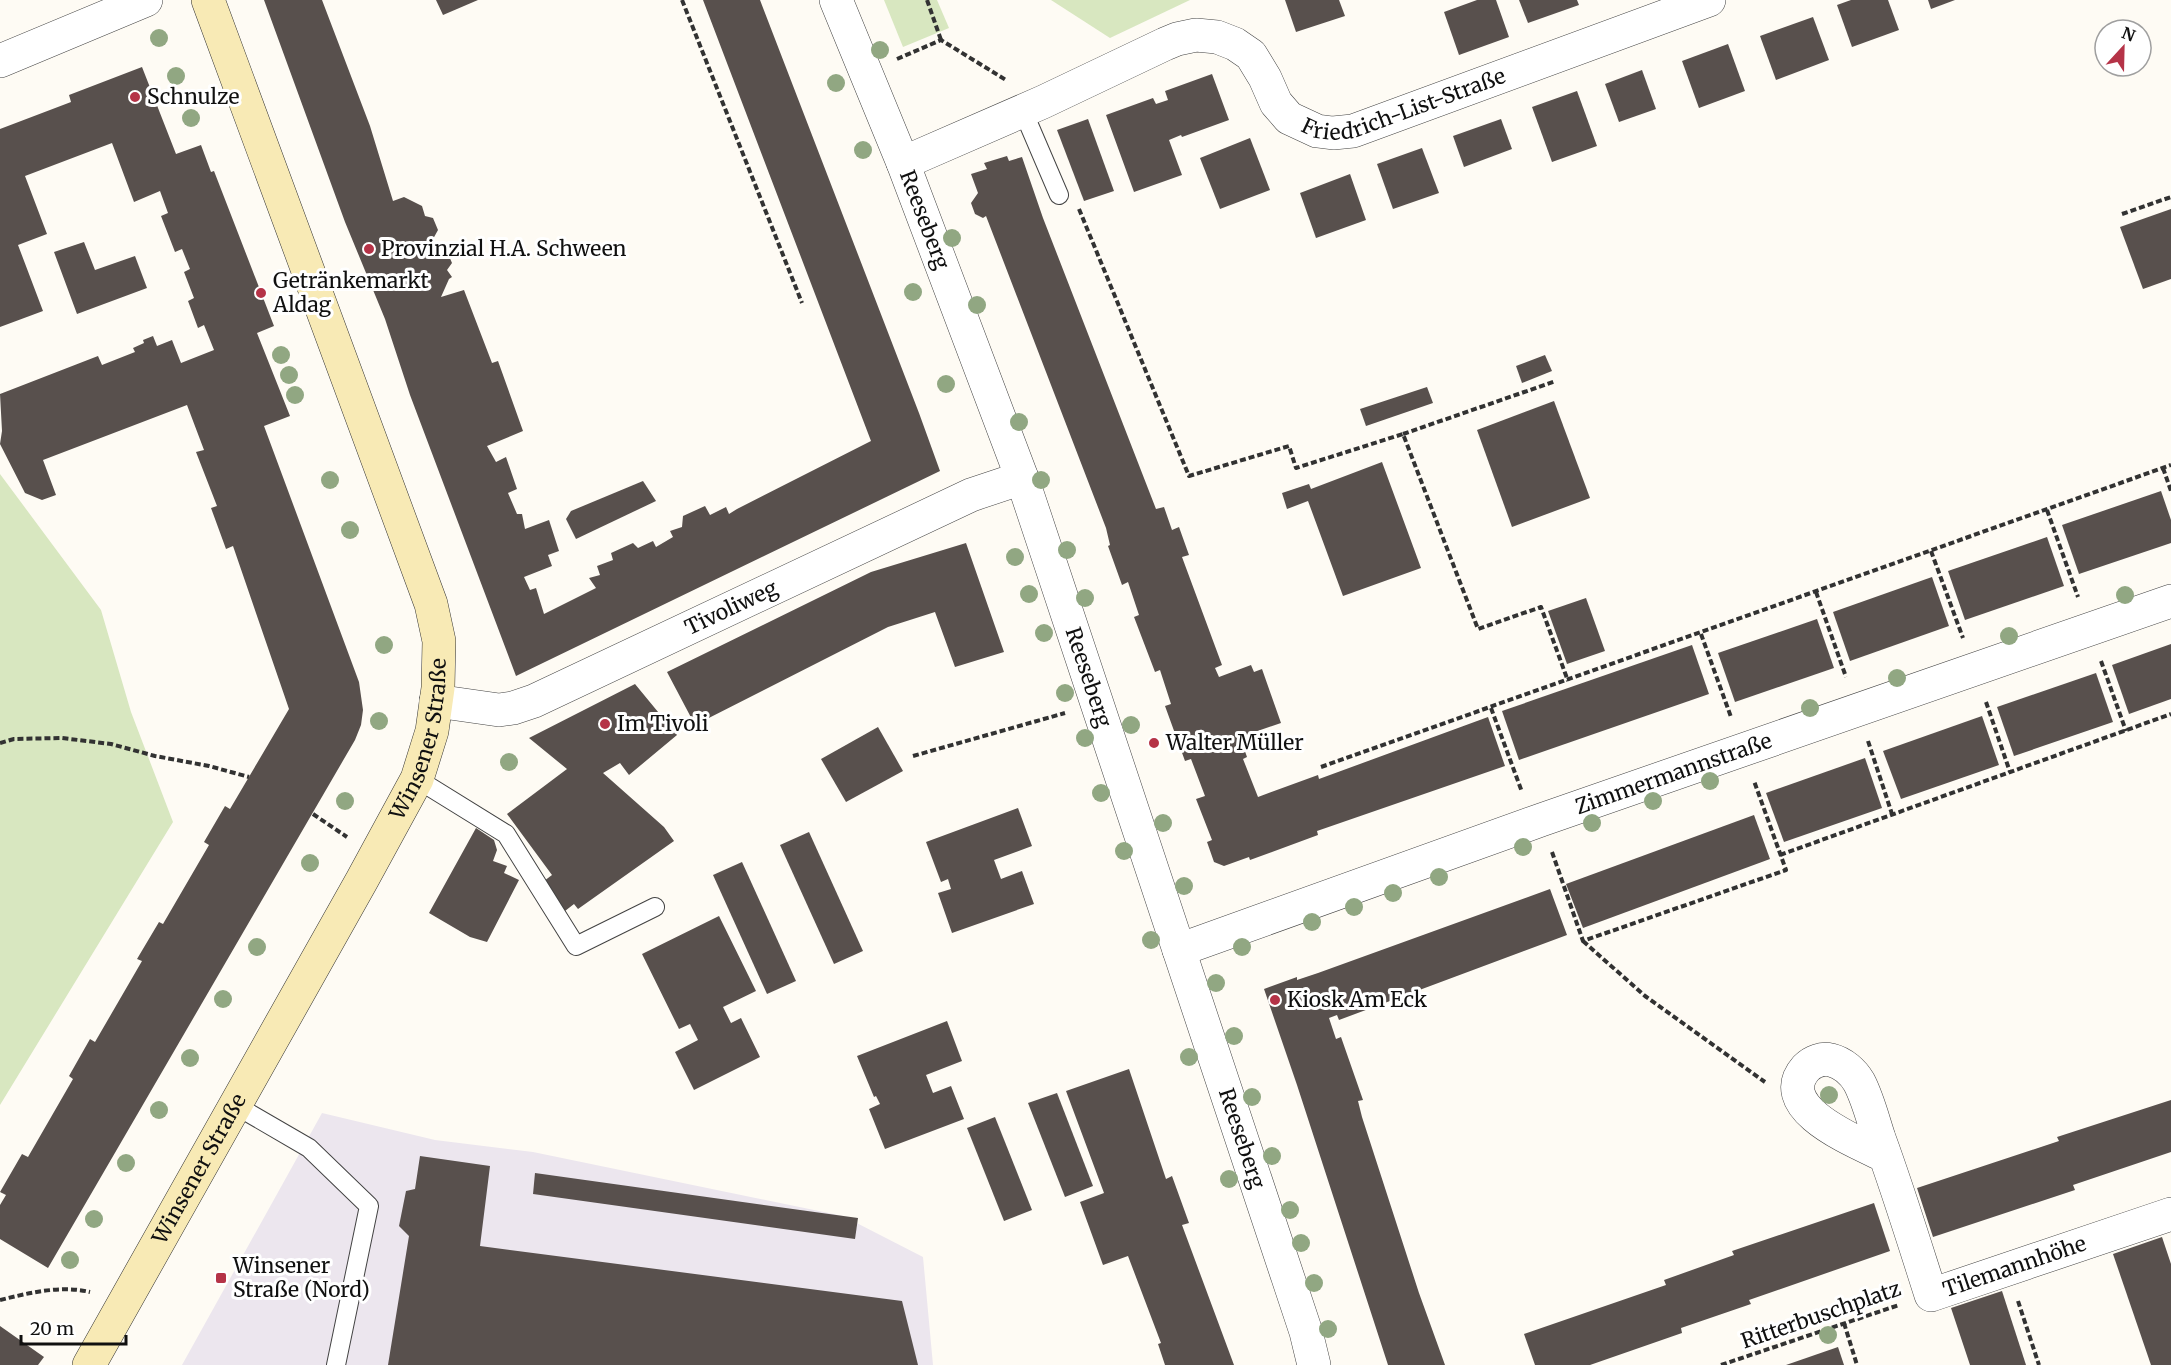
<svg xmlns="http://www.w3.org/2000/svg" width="2171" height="1365" font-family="Merriweather,serif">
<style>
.industrial{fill:#ece6ee}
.green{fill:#d8e7c0}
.building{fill:#58504d}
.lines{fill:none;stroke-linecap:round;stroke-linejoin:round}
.service-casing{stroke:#434343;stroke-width:20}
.minor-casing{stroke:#434343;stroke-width:34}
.secondary-casing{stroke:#323232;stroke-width:34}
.path{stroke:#323232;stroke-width:4;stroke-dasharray:6 3;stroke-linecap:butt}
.service{stroke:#fff;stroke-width:18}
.minor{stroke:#fff;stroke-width:33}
.secondary{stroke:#f8eab5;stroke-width:33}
.tree{fill:#91a782}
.poi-dot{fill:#b53347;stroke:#fff;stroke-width:2}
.labels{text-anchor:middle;stroke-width:6;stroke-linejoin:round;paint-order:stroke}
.street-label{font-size:21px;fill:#101010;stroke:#fff}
.poi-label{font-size:21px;fill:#101010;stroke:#fff;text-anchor:start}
</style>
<rect width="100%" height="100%" fill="#fefbf4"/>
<path class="industrial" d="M322,1113l113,27 98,12 310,64 80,41 10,108h-751z"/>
<g class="green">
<path d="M884,0h53l12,28 -46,19z"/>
<path d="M1051,0h139l-80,38z"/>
<path d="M0,474l101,136 30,102 42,110 -173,283z"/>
</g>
<g class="building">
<path d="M264,0h58l48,126 23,75 11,-4 18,9 3,10 8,2 5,12 -5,9 6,10h7l6,14 -5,7 5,7 -3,2 -8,18 23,-7 28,73 6,-2 25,70 -36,15 9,16 10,-5 11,32 -9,4 9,21h5l3,15 24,-9 10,31 -11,4 4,11 -28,11 6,13 6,-2 8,26 52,-26 -7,-10 11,-3 -3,-9 16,-6 -2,-7 22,-10 5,5 15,-7 3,6 17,-10 -3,-6 12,-4 1,-11 22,-10 5,9 16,-8 3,7 8,-5 134,-68 -168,-441h57l159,413 21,58 -424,205 -106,-281 -25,-76 -40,-97z"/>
<path d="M436,0h42l-35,15z"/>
<path d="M1285,0h54l6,16 -49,16z"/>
<path d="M1477,0h19l13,37 -50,18 -15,-43z"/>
<path d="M1519,0h58l2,5 -51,18z"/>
<path d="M1851,0h37l11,30 -47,17 -15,-42z"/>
<path d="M1928,0h27l-24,9z"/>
<path d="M1813,17l16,43 -53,20 -16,-44z"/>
<path d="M1728,44l17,47 -46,17 -17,-47z"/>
<path d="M142,67l34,87 25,-9 10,27 3,-1 60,155 -17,7 33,83 -26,10 95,256 4,28 -2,15 -6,15 -307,528 -48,-29v-34l6,-10 -6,-3 22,-38 6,3 45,-78 -4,-3 21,-37 5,3 47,-81 -5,-2 22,-37 4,2 46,-79 -5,-3 21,-36 5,3 59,-100 -56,-163 -7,3 -15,-41 6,-2 -21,-54 8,-2 -17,-45 -144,55 13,35 -14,5 -17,-7 -25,-49 2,-13 -2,-37 98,-38 4,9 33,-13 -2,-4 11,-5 -1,-3 10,-4 4,10 15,-6 9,23 33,-13 -10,-25 -6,3 -10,-27 6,-3 -10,-26 6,-3 -8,-20 -7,3 -14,-36 7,-3 -8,-22 -26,11 -22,-59 -87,33 22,58 -29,11 25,66 -43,16v-198l71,-27 -2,-7z"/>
<path d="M1642,70l14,39 -37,13 -14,-38z"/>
<path d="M1212,74l17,46 -47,17 -1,-2 -12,5 13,35 -48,17 -28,-77 47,-17 3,6 12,-4 -3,-9z"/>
<path d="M1577,91l20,55 -45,16 -20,-55z"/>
<path d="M1088,119l26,72 -30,10 -27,-71z"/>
<path d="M1501,119l11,30 -48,18 -11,-31z"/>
<path d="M1250,138l20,52 -50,19 -20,-51z"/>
<path d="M1422,148l17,45 -46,16 -16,-45z"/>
<path d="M1007,156l2,5 13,-4 21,61 113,291 8,-2 8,23 7,-3 10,28 -7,2 40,108 -7,3 4,9 32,-12 3,7 8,-3 19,54 -41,14 7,20 -4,2 15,38 60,-22 1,4 169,-62 17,49 -188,65 1,4 -68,25 -1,-3 -25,9 -10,-4 -7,-20 5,-2 -16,-41 9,-3 -14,-37 -6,2 -20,-55 6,-2 -11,-34 -5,2 -21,-55 5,-2 -11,-33 -6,3 -14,-39 2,-1 -4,-17 -120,-312 -3,2 -8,-4 -4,-11 7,-10 -7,-19 16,-5 -3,-6z"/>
<path d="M1350,174l16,46 -50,18 -16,-45z"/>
<path d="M2171,209v70l-28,10 -23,-62z"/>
<path d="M84,242l11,28 40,-14 12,32 -70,26 -23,-62z"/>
<path d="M1545,355l7,16 -30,12 -6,-17z"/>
<path d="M1427,387l6,16 -67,23 -6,-17z"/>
<path d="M1554,401l36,97 -78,29 -35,-97z"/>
<path d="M1382,462l39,106 -78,28 -35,-95 -21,8 -5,-16 27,-9 2,5z"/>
<path d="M643,481l13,20 -80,38 -10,-20 5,-8z"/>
<path d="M2161,491l10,29v23l-92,31 -17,-49z"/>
<path d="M2047,537l17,49 -99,34 -17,-49z"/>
<path d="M966,543l38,109 -49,15 -20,-55 -47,15 -193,98 -28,-53 204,-100z"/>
<path d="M1932,577l17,49 -99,35 -17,-49z"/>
<path d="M1586,598l19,53 -38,13 -19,-53z"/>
<path d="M1817,619l17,49 -99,34 -17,-49z"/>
<path d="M2171,644v55l-42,15 -17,-49z"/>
<path d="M1692,645l17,49 -190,66 -17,-49z"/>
<path d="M2096,673l17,49 -99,34 -17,-49z"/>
<path d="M635,684l42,51 -48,40 -9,-12 -17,10 61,54 10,14 -96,68 -4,-5 -9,7 -21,-30 8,-6 -45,-61 60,-45 -38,-31z"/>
<path d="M1982,716l17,49 -98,34 -18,-48z"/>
<path d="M878,727l25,44 -57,31 -25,-43z"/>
<path d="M1865,758l17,50 -98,34 -18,-49z"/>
<path d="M1018,808l14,38 -38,14 7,19 21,-8 12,33 -82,29 -14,-40 13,-4 -3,-10 -7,3 -15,-40z"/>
<path d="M1754,815l16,44 -187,69 -17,-44z"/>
<path d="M476,828l18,12 3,10 -4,11 14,5 -3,7 15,7 -32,62 -17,-5 -41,-24z"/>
<path d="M809,832l54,119 -29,13 -54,-119z"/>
<path d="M742,862l54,119 -29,13 -54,-119z"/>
<path d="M1550,889l17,46 -228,85 -2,-5 -8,3 7,21 5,-2 22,63 -5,1 4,16 57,176 26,72h-57l-91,-280 -33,-96 33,-12v3l21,-7z"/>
<path d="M719,916l37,75 -33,16 8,16 10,-5 19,39 -66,33 -19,-38 23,-12 -8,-16 -11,5 -37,-75z"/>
<path d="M947,1021l15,40 -36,14 7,18 18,-7 13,33 -79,30 -16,-40 11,-5 -4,-8 -2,1 -17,-41z"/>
<path d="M1129,1069l37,110 6,-3 17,47 -7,2 52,140h-69l-7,-21 3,-1 -33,-87 -25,9 -23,-63 24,-9 -38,-102z"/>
<path d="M1057,1093l36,93 -28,11 -37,-94z"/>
<path d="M2171,1100v52l-98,33 2,5 -142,47 -16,-49 142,-47 -2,-4z"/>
<path d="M995,1117l37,93 -28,11 -37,-93z"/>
<path d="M420,1156l70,10 -10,80 422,55 16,64h-530l21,-129 -10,-10 7,-35 9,-2z"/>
<path d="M535,1173l323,45 -3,21 -322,-45z"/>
<path d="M1874,1203l16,48 -141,49 2,4 -70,24 1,5 -92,32h-55l-11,-31 142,-49 -2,-5 70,-25 -2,-4z"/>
<path d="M2162,1237l9,27v101h-20l-38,-111z"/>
<path d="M2002,1291l24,74h-56l-19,-57z"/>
<path d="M0,1326l44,31 -6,8h-38z"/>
<path d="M1838,1347l6,18h-58z"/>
</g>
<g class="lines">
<g class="service-casing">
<g id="service">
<path d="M1023,111l36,84"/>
<path d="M417,779l89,55 70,112 79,-39"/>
<path d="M235,1105l74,43 60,58 -33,159"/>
</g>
</g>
<g class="minor-casing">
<g id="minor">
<path id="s1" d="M836,0l67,163 119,315 284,854 8,33"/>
<path d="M0,61l146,-61"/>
<path id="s2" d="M903,163l140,-61 122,-58 12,-5 19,-4 21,2 18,7 16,11 14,23 11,25 13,15 28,13 16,2 20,-2 356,-131"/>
<path id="s3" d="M436,701l63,9 14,-2 21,-7 437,-206 51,-17"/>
<path id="s4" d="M1179,950l362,-130 630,-219"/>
<path id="s5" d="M1885,1156c-25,-13 -115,-47 -79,-88 7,-7 16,-10 25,-8 12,3 22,12 28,22 9,17 14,38 20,56 19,52 35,104 52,157l240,-81"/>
</g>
</g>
<g class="secondary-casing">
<g id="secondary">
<path id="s6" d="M89,1365l273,-485 55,-101 15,-48 6,-43 1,-47 -8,-37 -223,-604"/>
</g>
</g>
<g class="path">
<path d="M682,0l120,303"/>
<path d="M927,0l14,40"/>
<path d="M897,59l44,-19 65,40"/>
<path d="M1079,209l110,267 100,-30 7,22 107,-34 75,195 63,-22 27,74"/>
<path d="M2122,214l49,-17"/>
<path d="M1403,434l153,-53"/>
<path d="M2163,468l8,23"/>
<path d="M2047,510l31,87"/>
<path d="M1931,551l32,87"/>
<path d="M1816,592l30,85"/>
<path d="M1701,634l30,83"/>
<path d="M2101,661l25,70"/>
<path d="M1986,702l24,70"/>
<path d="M1491,708l31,84"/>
<path d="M1868,741l24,73"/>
<path d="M0,743l14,-4 48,-1 49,6 44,12 54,10 40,11"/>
<path d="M913,756l152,-43"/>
<path d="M1321,767l850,-302"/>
<path d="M313,814l34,23"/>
<path d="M1552,852l31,89 203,-71 -32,-89"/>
<path d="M1780,855l391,-141"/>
<path d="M1583,941l62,55 120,86"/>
<path d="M0,1300c29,-7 60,-15 90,-8"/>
<path d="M2018,1301l21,64"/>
<path d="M1844,1323l13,42"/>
<path d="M1721,1365l178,-60"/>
</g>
<use href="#service" class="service"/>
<use href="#minor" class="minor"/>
<use href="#secondary" class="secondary"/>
</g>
<g class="tree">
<circle cx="159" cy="38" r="9"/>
<circle cx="880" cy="50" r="9"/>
<circle cx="176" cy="76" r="9"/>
<circle cx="836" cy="83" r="9"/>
<circle cx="191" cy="118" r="9"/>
<circle cx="863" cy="150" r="9"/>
<circle cx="952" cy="238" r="9"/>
<circle cx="913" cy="292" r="9"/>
<circle cx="977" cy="305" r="9"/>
<circle cx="281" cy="355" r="9"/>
<circle cx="289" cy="375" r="9"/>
<circle cx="946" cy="384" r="9"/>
<circle cx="295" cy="395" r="9"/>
<circle cx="1019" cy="422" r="9"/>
<circle cx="330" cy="480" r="9"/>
<circle cx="1041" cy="480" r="9"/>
<circle cx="350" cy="530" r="9"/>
<circle cx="1067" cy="550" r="9"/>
<circle cx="1015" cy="557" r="9"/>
<circle cx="1029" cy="594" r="9"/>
<circle cx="2125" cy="595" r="9"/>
<circle cx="1085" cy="598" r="9"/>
<circle cx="1044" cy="633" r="9"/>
<circle cx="2009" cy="636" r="9"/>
<circle cx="384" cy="645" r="9"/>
<circle cx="1897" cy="678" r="9"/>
<circle cx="1065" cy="693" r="9"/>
<circle cx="1810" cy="708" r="9"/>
<circle cx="379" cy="721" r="9"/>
<circle cx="1131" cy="725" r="9"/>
<circle cx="1085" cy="738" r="9"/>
<circle cx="509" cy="762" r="9"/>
<circle cx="1710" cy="781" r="9"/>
<circle cx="1101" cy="793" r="9"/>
<circle cx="345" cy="801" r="9"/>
<circle cx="1653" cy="801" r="9"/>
<circle cx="1163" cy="823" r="9"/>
<circle cx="1592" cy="823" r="9"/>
<circle cx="1523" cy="847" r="9"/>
<circle cx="1124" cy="851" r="9"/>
<circle cx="310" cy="863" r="9"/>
<circle cx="1439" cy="877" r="9"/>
<circle cx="1184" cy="886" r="9"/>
<circle cx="1393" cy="893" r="9"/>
<circle cx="1354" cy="907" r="9"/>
<circle cx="1312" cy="922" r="9"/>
<circle cx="1151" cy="940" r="9"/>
<circle cx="257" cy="947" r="9"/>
<circle cx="1242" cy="947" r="9"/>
<circle cx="1216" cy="983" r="9"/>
<circle cx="223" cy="999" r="9"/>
<circle cx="1234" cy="1036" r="9"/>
<circle cx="1189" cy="1057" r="9"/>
<circle cx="190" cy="1058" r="9"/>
<circle cx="1829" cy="1095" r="9"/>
<circle cx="1252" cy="1097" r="9"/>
<circle cx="159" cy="1110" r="9"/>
<circle cx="1272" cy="1156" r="9"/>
<circle cx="126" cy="1163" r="9"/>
<circle cx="1229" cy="1179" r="9"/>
<circle cx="1290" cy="1210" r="9"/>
<circle cx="94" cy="1219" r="9"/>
<circle cx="1301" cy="1243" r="9"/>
<circle cx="70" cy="1260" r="9"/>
<circle cx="1314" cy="1283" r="9"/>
<circle cx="1328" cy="1329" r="9"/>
<circle cx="1828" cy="1335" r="9"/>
</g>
<g class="poi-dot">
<circle cx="135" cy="97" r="6"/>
<circle cx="369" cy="249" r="6"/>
<circle cx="261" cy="293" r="6"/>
<circle cx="605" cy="724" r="6"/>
<circle cx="1154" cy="743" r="6"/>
<circle cx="1275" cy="1000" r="6"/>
<rect x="215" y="1272" width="12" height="12" rx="3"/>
</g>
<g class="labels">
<g class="street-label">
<text dy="7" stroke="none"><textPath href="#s2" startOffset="576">Friedrich-List-Straße</textPath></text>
<text dy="7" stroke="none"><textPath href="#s1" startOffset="237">Reeseberg</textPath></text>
<text dy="7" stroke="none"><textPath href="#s3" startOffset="318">Tivoliweg</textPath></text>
<text dy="7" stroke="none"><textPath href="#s1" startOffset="723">Reeseberg</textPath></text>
<text dy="7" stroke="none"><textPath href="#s6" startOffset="711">Winsener Straße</textPath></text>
<text dy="7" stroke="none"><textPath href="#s4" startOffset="525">Zimmermannstraße</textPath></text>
<text dy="7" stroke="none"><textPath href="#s1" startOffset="1209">Reeseberg</textPath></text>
<text dy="7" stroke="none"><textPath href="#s6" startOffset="225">Winsener Straße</textPath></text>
<text dy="7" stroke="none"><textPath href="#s5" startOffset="514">Tilemannhöhe</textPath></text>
<text transform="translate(1821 1315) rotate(-19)" y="7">Ritterbuschplatz</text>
</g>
<g class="poi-label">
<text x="147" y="104">Schnulze</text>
<text x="381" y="256">Provinzial H.A. Schween</text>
<text x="273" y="288">Getränkemarkt<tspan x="273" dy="24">Aldag</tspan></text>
<text x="617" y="731">Im Tivoli</text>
<text x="1166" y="750">Walter Müller</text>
<text x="1287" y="1007">Kiosk Am Eck</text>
<text x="233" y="1273">Winsener<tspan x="233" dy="24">Straße (Nord)</tspan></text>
</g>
</g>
<g transform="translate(2123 48) rotate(22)"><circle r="28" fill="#ffffff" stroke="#9f9f9f" stroke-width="1.5"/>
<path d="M0-4.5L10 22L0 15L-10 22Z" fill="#b53347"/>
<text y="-9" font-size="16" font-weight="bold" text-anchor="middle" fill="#101010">N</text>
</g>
<path d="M21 1335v9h105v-9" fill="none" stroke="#101010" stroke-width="3"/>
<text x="30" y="1335" font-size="18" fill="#101010" stroke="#ffffff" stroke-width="4.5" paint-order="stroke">20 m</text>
</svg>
